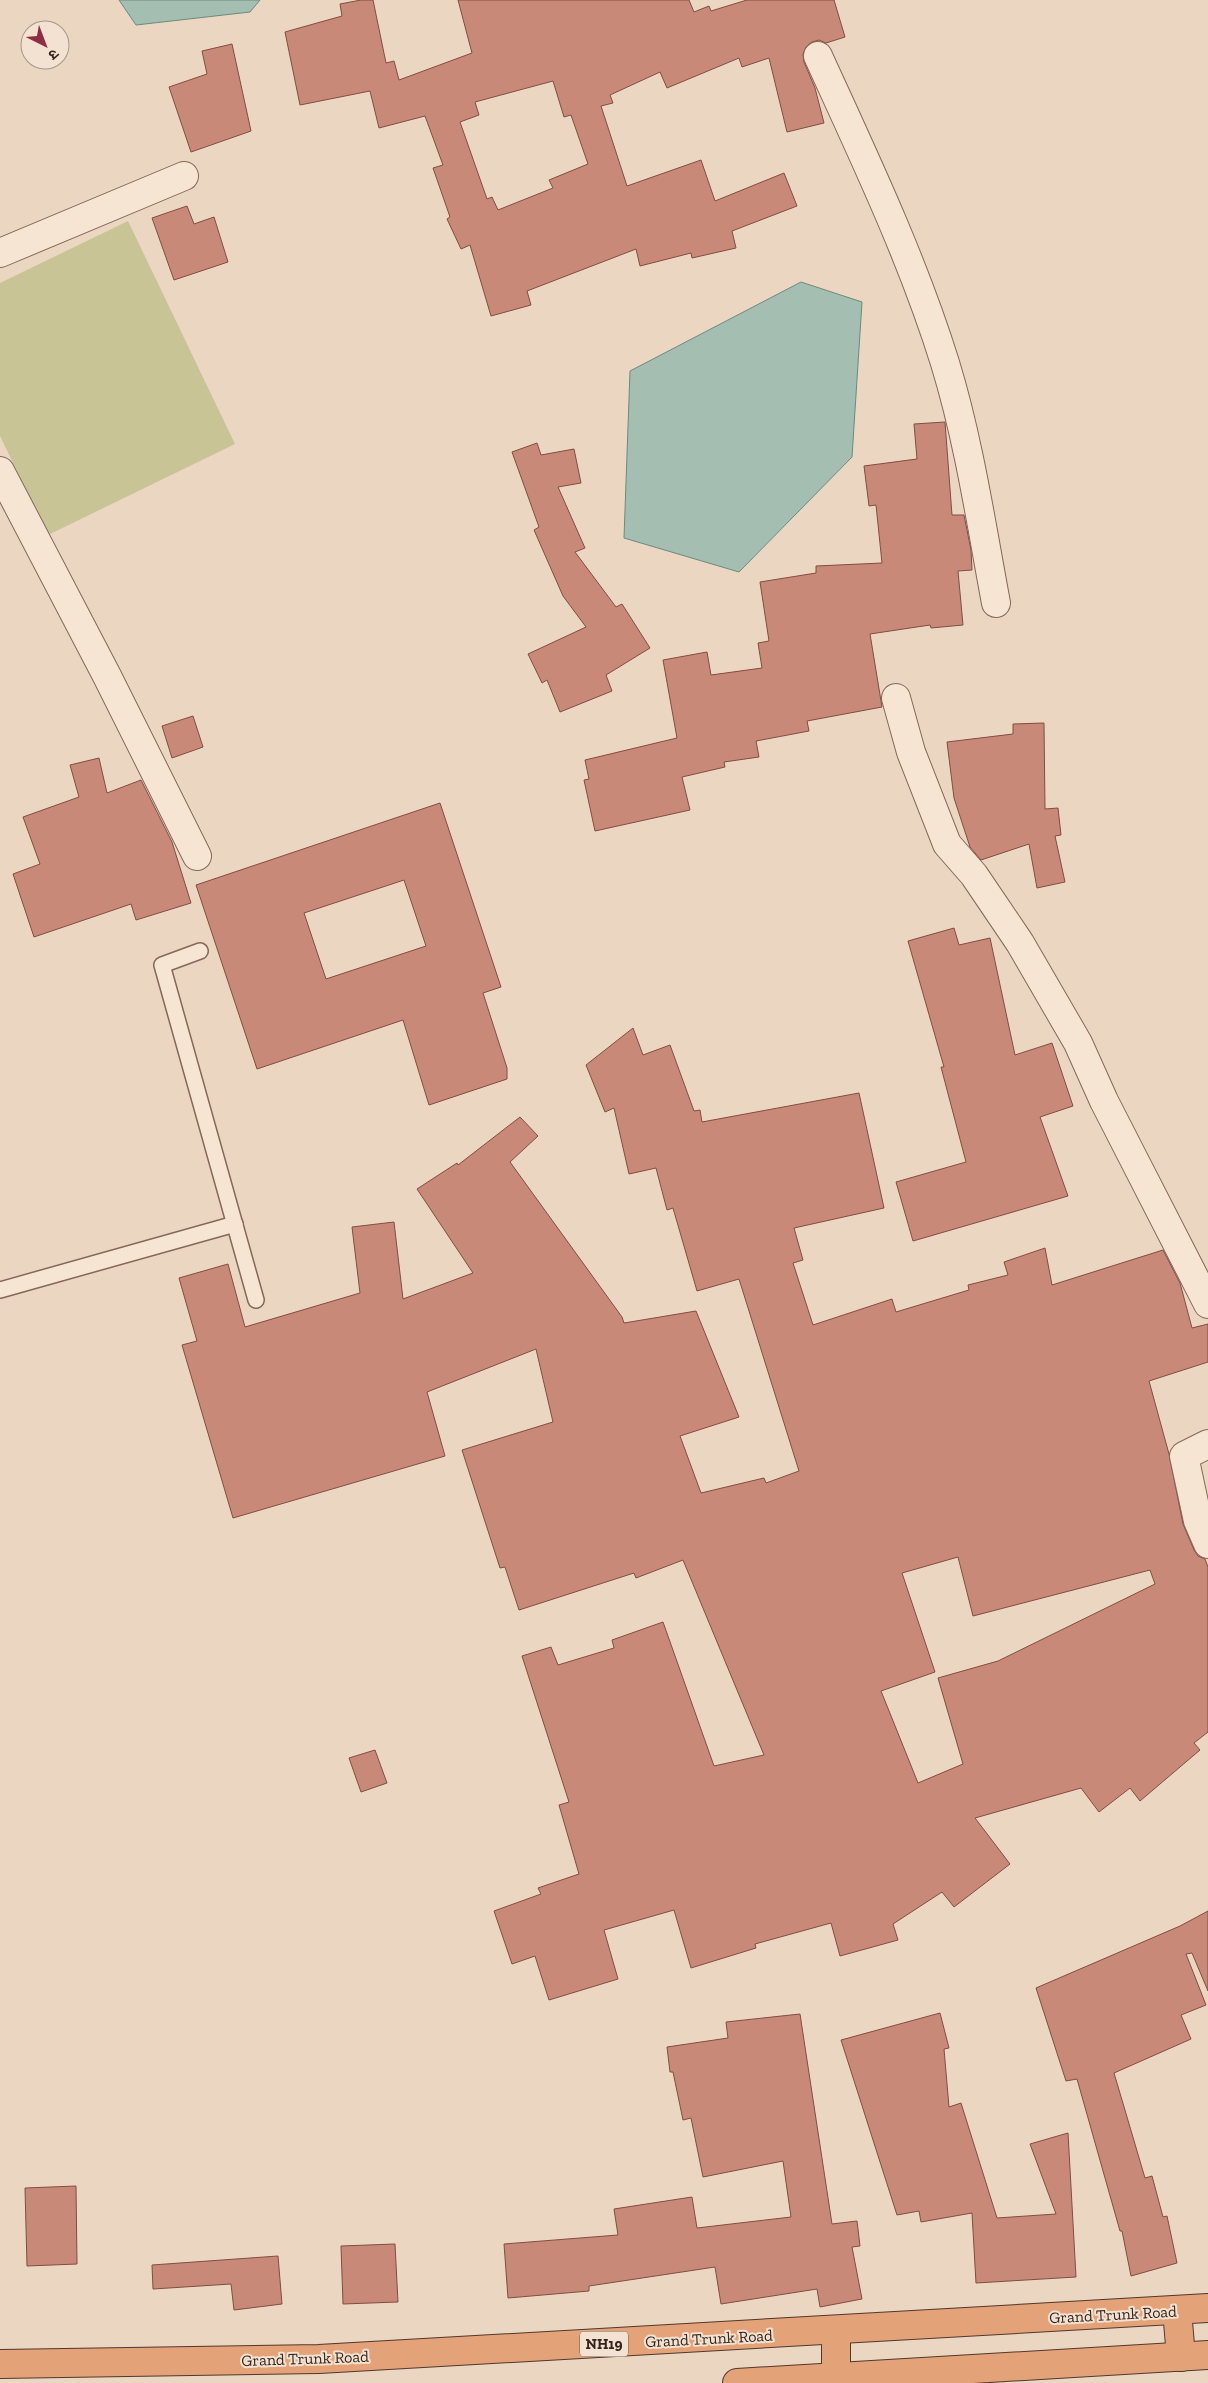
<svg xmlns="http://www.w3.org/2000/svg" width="1208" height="2383" font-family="'Zilla Slab','Noto Sans Devanagari',serif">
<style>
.green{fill:#c9c496}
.water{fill:#a4beb1;stroke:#6b8b7d}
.building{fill:#c88979;stroke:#824d41;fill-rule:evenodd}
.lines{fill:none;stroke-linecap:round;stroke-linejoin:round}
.service-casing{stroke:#84675a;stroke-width:18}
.minor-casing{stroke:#84675a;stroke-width:30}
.trunk-casing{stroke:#52372e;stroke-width:30}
.service{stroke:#f7e5d4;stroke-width:15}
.minor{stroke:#f7e5d4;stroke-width:28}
.trunk{stroke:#e3a278;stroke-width:28}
.labels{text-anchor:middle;stroke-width:4;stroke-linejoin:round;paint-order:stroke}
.shield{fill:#f3e2d1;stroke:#6e5d53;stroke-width:1}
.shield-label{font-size:15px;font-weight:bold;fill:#35241d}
.street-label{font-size:16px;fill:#35241d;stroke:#f3e2d1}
</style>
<rect width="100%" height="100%" fill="#ebd6c1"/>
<path class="green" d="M128,221l107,223 -187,91 -48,-99v-153z"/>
<g class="water">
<path d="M119,0h141l-10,12 -114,13z"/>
<path d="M801,282l61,20 -10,155 -113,115 -115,-34 6,-167z"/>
</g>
<g class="building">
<path d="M361,0h12l13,63 8,-2 5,19 73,-27 -14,-53h231l5,12 15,-6 2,5 36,-11h87l11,37 -19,6 -7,-3 -7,2 -6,5 -3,7 1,8 11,26 9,35 -37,9 -18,-74 -27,9 -3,-9 -72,30 -7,-16 -50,23 3,8 -12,3 26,80 74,-26 14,41 69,-28 13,33 -65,25 4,17 -44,10 -1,-5 -51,13 -4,-17 -109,42 4,14 -40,11 -21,-71 -9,4 -14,-30 3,-2 -17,-49 10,-3 -18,-49 -46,12 -9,-37 -70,14 -15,-73 57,-16 -2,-12zM553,81l11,36 7,-2 17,49 -39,16 4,8 -55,22 -6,-13 -5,2 -27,-77 19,-7 -4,-13z"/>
<path d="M232,44l19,87 -60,21 -22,-65 38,-13 -5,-23z"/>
<path d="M187,206l7,18 20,-7 14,45 -54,18 -22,-62z"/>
<path d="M945,422l7,93h12l7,35 1,20 -14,1 5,54 -32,3 -1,-3 -60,9 12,73 -75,14 2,10 -53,10 3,16 -35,5 1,5 -43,10 8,33 -95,21 -11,-51 5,-1 -4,-19 92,-22 -14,-78 44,-8 4,23 51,-7 -4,-25 11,-2 -9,-59 56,-9v-7l66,-3 -6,-58 -7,1 -5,-40 53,-7 -3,-35z"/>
<path d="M537,443l4,12 33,-6 7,34 -23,4 27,61 -10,4 41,55 6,-3 28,44 -44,27 6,16 -52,21 -13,-32 -5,3 -14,-29 58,-27 -23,-31 -29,-66 5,-3 -27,-75z"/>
<path d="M193,716l10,31 -31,11 -10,-32z"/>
<path d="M1044,723l1,86 13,-1 3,27 -6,1 10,46 -28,6 -8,-44 -48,16 -11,-13 -16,-49 -7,-56 66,-8v-10z"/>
<path d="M99,758l8,35 34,-13 31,62 19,61 -55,17 -5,-16 -97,33 -21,-63 27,-10 -17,-47 56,-20 -9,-32z"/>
<path d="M440,803l61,184 -18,6 24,75v11l-78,26 -26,-85 -146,49 -61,-184zM404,880l22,66 -100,33 -22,-66z"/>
<path d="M954,928l5,17 31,-7 25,117 37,-12 21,63 -33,11 28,79 -155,45 -17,-59 70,-20 -25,-95h3l-36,-126z"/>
<path d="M633,1028l10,27 27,-10 24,66 6,-1 2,12 157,-29 25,115 -90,20 9,32 -10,3 20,62 79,-26 4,13 73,-22 -1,-5 40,-10 -4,-13 41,-14 7,37 111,-35 17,33 12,45 16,-4v38l-59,19 20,73 14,70 11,26 4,6 7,3 3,8v165l-14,11 6,7 -60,51 -10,-13 -31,24 -18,-24 -106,30 35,46 -56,43 -12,-15 -49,32 5,16 -58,16 -9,-33 -76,21 1,4 -65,20 -17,-58 -70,20 14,49 -69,21 -14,-44 -23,8 -18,-53 47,-17 -3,-6 41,-14 -20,-69 10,-3 -47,-146 29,-9 7,18 56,-17 -2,-8 51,-18 51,144 50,-11 -81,-195 -47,18 -2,-5 -115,37 -14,-43 -5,1 -38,-118 91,-28 -17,-73 -109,43 18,64 -212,62 -51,-173 15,-4 -18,-63 49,-14 17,63 115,-34 -8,-66 42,-5 9,77 70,-26 -56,-84 40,-26 1,2 62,-48 18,19 -28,26 112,155 2,6 72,-12 43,106 -59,19 21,57 63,-15 2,5 33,-12 -60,-192 -42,12 -24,-83 -6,2 -11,-42 -27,6 -15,-66 -9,4 -19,-47zM958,1557l15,59 177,-46 5,14 -157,77 -60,17 25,86 -45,19 -37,-92 54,-19 -33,-99z"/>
<path d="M375,1750l12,33 -26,9 -12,-34z"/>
<path d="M1208,1911v80l-16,-38 -6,1 20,51 -25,10 10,24 -77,34 31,105 7,-2 11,41 4,-1 10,47 -46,13 -9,-45h-2l-43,-152 -11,2 -30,-93 144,-62z"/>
<path d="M940,2013l9,35 -5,1 5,58 12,-4 36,115 59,-4 -26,-70 38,-11 8,144 -100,6 -4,-70 -51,9 -2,-11 -22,4 -56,-175z"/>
<path d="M800,2014l32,210 25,-3 3,25 -8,1 10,52 -42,8 -3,-18 -96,15 -6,-37 -126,19v5l-81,7 -4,-54 114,-9 -4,-26 78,-12 5,31 94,-11 -8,-56 -80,16 -12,-59 -8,2 -10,-48h-3l-3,-25 61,-9 -2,-16z"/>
<path d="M76,2186l1,78 -50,2 -2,-78z"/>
<path d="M395,2244l3,58 -55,2 -2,-58z"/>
<path d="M278,2256l4,48 -48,6 -3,-26 -78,5 -1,-24z"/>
</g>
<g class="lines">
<g class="service-casing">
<g id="service">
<path d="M200,951l-38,14 94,335"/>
<path d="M0,1290l235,-66"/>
</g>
</g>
<g class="minor-casing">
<g id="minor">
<path d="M818,56c46,101 94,201 127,307 24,78 36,160 51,240"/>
<path d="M0,253l184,-77"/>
<path d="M0,471l107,205 90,180"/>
<path d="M896,698l15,54 36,92 27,31 46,68 58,100 26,58 104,203"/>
<path d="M1208,1444l-24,12 14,65 10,23"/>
</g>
</g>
<g class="trunk-casing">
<g id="trunk">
<path d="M1177,2310l4,47"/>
<path d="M836,2330v47"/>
<path d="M0,2364l319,-5 889,-51"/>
<path d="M737,2383l471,-28"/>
</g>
</g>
<use href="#service" class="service"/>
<use href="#minor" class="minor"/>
<use href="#trunk" class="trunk"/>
</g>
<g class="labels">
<rect class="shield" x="580" y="2331.5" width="48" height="25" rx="4"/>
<g class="shield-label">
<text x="604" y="2349">NH19</text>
</g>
<g class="street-label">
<text transform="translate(1113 2314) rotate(-3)" y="6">Grand Trunk Road</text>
<text transform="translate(709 2338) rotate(-3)" y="6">Grand Trunk Road</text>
<text transform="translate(305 2358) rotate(-2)" y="6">Grand Trunk Road</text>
</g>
</g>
<g transform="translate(45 45) rotate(138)"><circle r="24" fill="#f3e2d1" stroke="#a79689"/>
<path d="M0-4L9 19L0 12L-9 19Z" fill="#902d43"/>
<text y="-8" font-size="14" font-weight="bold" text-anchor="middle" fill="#35241d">उ</text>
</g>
</svg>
